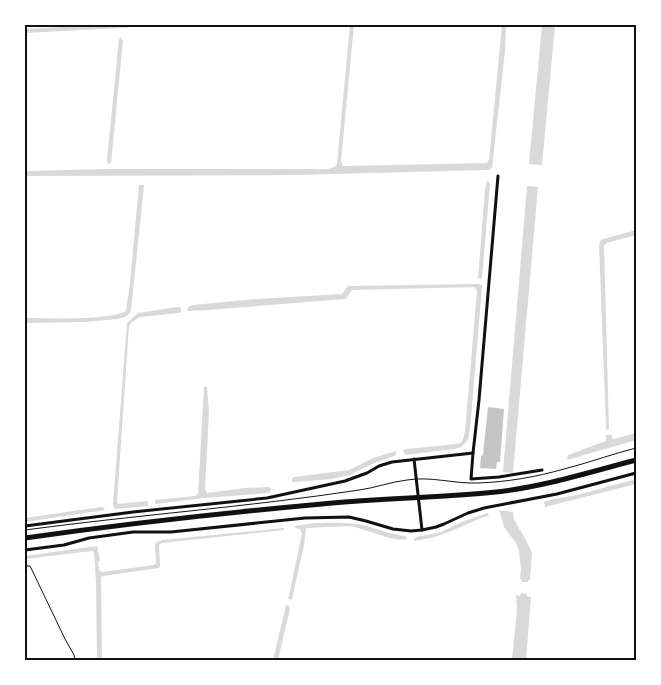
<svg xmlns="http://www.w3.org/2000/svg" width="661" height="685" font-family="Overpass,sans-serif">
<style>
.water{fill:#d9d9d9}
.building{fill:#c4c4c4}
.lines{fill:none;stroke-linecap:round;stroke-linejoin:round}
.path{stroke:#111;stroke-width:1}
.service{stroke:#111;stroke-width:1}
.minor{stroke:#111;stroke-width:3}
.primary{stroke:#111;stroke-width:5}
.neatline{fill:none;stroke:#111;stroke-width:2}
</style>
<rect width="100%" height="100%" fill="#fff"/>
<g class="water">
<path d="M97,25h32l-2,3h-6l-96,5v-4z"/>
<path d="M350,25h4l-13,136 2,5h3l141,-3 2,-3 13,-135h4l-1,26 -13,117 -3,2 -195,5 -269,1v-5l83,-2h203c9,0 21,2 26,-5z"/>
<path d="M542,25h13l-13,140 -13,-1z"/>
<path d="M121,38l2,3 -12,122 -3,1 -1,-4 12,-121z"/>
<path d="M487,181h1l2,3 -8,94 -1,1 -3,-1 7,-88z"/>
<path d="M139,185h5l-13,126 -2,3 -4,3 -8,2 -32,3 -60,1v-5c21,0 84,3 101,-7l4,-28z"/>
<path d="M527,186l11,1 -25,286 -10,-1z"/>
<path d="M636,230v5l-29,8 -3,2 5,184 -1,1 -2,-1v-4l-7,-180 2,-5 2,-1z"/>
<path d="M478,284l4,1v2l-12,142 -2,10 -2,3 -5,5 -6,2 -50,6 -2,-5 4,-1 50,-5 5,-2 3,-10 12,-141 -2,-4 -123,3 -6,9h-2l-135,11 -22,1 1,-4 5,-2 64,-6 85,-5 6,-8z"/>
<path d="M177,307h3l1,2v3l-2,1 -39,4 -8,5 -3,4 -12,176 1,2 30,-3v5l-32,3 -2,-1 -1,-4 14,-181 11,-10z"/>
<path d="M204,387h3l2,25 -4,77 2,4 38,-5 24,-1 2,2 -1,3 -2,1 -64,5 -49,6v-4l40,-4 3,-2z"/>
<path d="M636,433v7l-69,20 1,-5 38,-14v-6h6v3l2,1z"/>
<path d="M396,451v4l-2,1 -22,8 -22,11 -19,4 -37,3h-2v-3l2,-2 55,-7 24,-12z"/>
<path d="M636,479v5l-91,23 -1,-5 1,-1 36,-7z"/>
<path d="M101,507l3,1 1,2 -80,12v-4z"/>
<path d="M499,510l14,2 1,8 12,20 6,13 -2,27h-2v2h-6v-2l-2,-1 1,-10 -2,-18 -3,-8 -12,-16z"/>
<path d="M488,513l1,3 -6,1c-22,10 -44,21 -69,24v-2l2,-2 25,-5 23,-11z"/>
<path d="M315,523c16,0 32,-1 48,2 15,4 26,9 42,11l2,3c-13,4 -42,-11 -58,-13l-42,2 -1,1 -2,16 -12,54 -1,1 -3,-1 1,-3 13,-63 -2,-4 -5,-1v-2z"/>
<path d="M284,528v2l-122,13 -3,2 1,20 -1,3 -56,8 -2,1 1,83h-5l-1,-77 -2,-31 -2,-1 -67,8v-3l72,-10 3,15h-2l1,9 3,2 52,-7 2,-2 -1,-19 2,-2 5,-2z"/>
<path d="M521,593l6,1v2l4,1 -5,63h-14l5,-51 -1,-14 4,1z"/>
<path d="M286,605l3,1 1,3 -12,51h-5z"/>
</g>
<path class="building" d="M488,407l16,2 -4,53h-3l-1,7 -16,-1 1,-12 2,-1z"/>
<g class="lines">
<path class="path" d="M25,566h5l1,2 34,71 9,16 1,5"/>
<path class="service" d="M25,530c111,-15 223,-23 334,-40 16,-2 31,-8 48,-10 24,-4 47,4 71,3 29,-1 58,-6 86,-14 24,-6 48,-15 72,-21"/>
<g class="minor">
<path d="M498,176l-19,224 -6,53 -2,26 28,-2 43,-7"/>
<path d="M414,459l8,71"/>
<path d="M25,526l108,-14 134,-14 78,-17 22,-8 12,-7 13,-4 81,-9"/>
<path d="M25,550l39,-5 25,-7 44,-6h38l134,-14 44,-1 17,4 27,8 18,2 11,-1 14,-3 8,-3 24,-11 16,-5 73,-14 79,-21"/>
</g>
<path class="primary" d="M25,538c99,-14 198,-25 297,-34 58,-6 116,-6 174,-12 47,-5 94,-20 140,-32"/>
</g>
<rect width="661" height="685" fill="none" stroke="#ffffff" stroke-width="52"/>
<rect x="26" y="26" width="609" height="633" class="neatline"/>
</svg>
